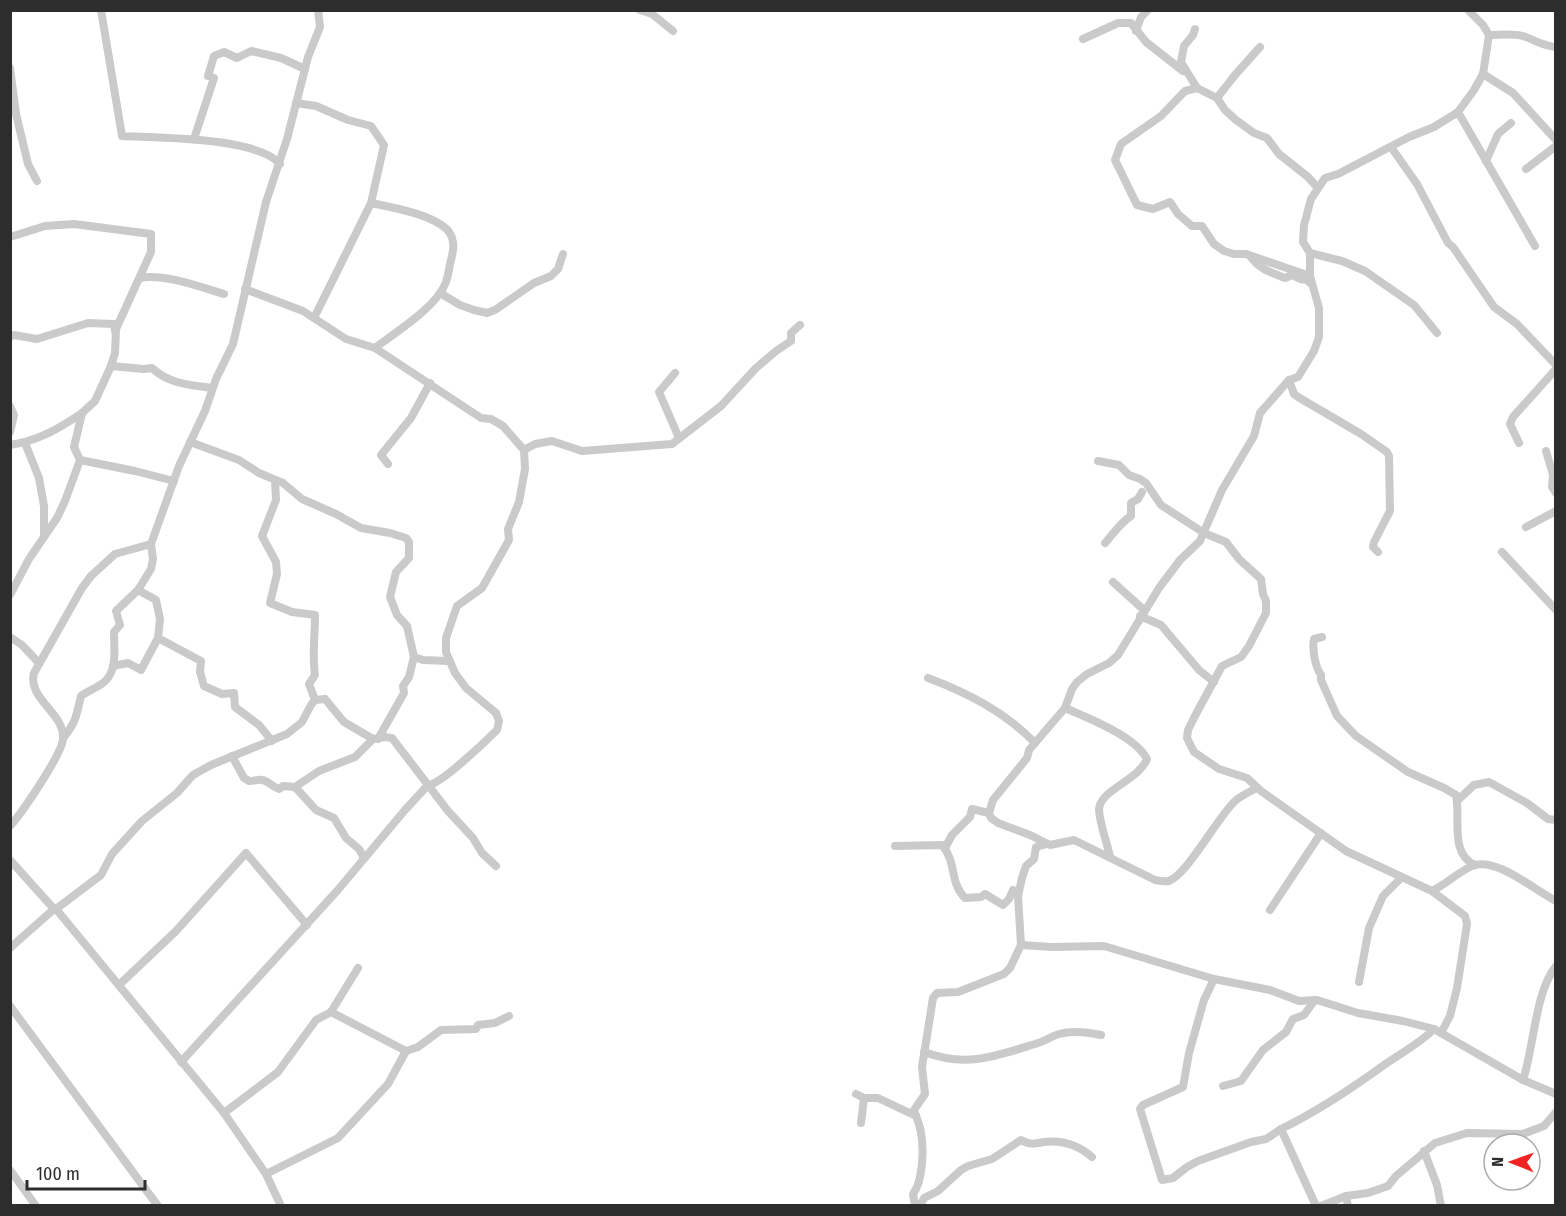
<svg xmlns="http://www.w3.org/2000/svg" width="1566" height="1216" font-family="'Fira Sans Condensed',sans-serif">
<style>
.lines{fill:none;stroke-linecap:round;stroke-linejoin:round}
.minor{stroke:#cacaca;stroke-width:8}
</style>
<rect width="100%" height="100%" fill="#fff"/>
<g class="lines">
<g class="minor">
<path d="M101,10l21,126c35,2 135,1 158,28"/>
<path d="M640,10l12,4 21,17"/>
<path d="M1195,29l-2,6 -9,11 -3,16 16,26 20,10 8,12 11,10 18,13 13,5 12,16 29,23 10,11"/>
<path d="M1136,31l5,-14 7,-7"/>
<path d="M1489,35c12,0 23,-2 34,1 12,4 20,10 33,11"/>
<path d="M1083,39l35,-16h13l15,19 37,29"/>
<path d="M10,68l6,46 12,50 9,17"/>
<path d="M1483,74l30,19 43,47"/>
<path d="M1197,88l-12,3 -24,25 -40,28 -6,16 22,45 16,4 17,-7 8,12 14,12h10l12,18 10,7 10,3h12l64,22"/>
<path d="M1217,98l18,-23 25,-28"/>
<path d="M296,103l20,3 32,14 23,6 13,19 -13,58c20,4 65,12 78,29 7,10 4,21 1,32 -1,6 -2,12 -4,18 -9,25 -50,50 -71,66"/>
<path d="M1458,112l77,134"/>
<path d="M194,139l20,-61 -6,-2 6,-20 10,-4 13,6 14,-7 30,7 24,11"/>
<path d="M1391,147l26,37 31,59 5,4 41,60 23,17 39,41"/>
<path d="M1486,161l12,-27 13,-11"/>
<path d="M1526,169l30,-23"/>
<path d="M10,237l35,-11 29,-2 77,10v18l-35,77 -1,24 -4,13 -16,35 -13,12 -8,34 6,13 -15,41 -8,17 -28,41 -19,36"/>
<path d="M1310,253l32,8 23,10 49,34 23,28"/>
<path d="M1250,256c9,13 20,16 35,22l7,-3 8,4 7,1 3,3"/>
<path d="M140,278c22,-5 61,9 84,16"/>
<path d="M440,293l20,12 14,5 13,3 8,-3 39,-27 17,-7 7,-7 5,-15"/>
<path d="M314,318l57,-115"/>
<path d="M10,337l4,-2 23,4 51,-16 26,1 1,7"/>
<path d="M111,366l33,3 8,-1c17,16 38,17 60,20"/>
<path d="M675,373l-16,19 20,46"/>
<path d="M1289,380l5,14 4,3 63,37 26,18 2,4 1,55 -16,31 -1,5 5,5"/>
<path d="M10,406l4,9 -4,17"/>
<path d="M190,442l49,18 20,13 24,10 19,16 34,15 25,14 29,5 16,5 3,4v16l-13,14 -6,25 7,18 10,11 7,31 -5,20 -6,9 1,7 -26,46"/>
<path d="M25,443l14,35 5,28v30"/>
<path d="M1519,443l-9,-19 3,-7 43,-48"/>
<path d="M10,445c28,-4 50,-17 72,-32"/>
<path d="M524,450l11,-6 17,-3 30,10 90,-7 49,-38 35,-38 20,-17 15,-10v-8l9,-8"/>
<path d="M1546,451l7,24 -1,12 4,6"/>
<path d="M80,460l55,11 39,10"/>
<path d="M1098,461l21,4 10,10 11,4 6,4 15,22 43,28 22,9 13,17 22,20 2,15 3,7v12l-17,33 -8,11 -19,9 -26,48 -8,16 -1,8 7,14 25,17 28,9 14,13 85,60 86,40 33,25 2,8 -10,64 -7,28 -9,17"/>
<path d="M388,464l-7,-9 30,-37 19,-35"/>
<path d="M275,480l1,20 -14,36 14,26 1,12 -7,29 22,9 23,3c0,20 -3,41 0,60l-6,9 6,16"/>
<path d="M1526,527l30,-16"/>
<path d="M1105,543c8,-9 16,-21 26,-27v-13l7,-4 4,-7"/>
<path d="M1502,552l54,58"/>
<path d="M1113,582l31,28"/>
<path d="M1140,616l21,9 38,45 15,12"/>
<path d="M10,637l12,8 17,18"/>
<path d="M1322,637l-8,2c-2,9 1,28 7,36v5l16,36 19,20 52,36 36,16 12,7c5,21 -7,59 19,70"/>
<path d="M158,638l43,23 -1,11 4,14 18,8 12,-1 1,14 24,18 13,16"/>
<path d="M414,657l9,3 25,1"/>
<path d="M113,666l15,-3 13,7 17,-32 2,-19 -4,-19 -18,-10"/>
<path d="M928,678c40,15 77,34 107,65"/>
<path d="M1065,708c23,10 70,28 82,51 -9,22 -48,31 -48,51 1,15 8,32 11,47"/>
<path d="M64,737c13,-17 12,-21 17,-41 7,-5 15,-8 22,-13 15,-11 11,-35 11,-51l6,-7 -4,-14 22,-21 13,-21 2,-10 -2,-15 28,-78 26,-55 11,-32 17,-35 33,-142 21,-63 21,-82 12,-30 -2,-17"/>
<path d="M232,756l12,22 5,3c5,0 9,-2 14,-1 6,2 10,7 16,9l4,-3 12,1 24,-16 36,-14 18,-18"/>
<path d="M295,787l21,23 18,8 12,20 13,11 5,9"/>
<path d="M1457,801l17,-16 15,-3 38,21 21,16 8,1"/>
<path d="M989,813l4,-13 34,-42 2,-8 36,-42 7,-19 5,-7 10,-8 22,-11 9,-8 41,-67 21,-28 20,-19 22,-51 32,-54 6,-23 29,-33 9,-3 16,-26 5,-14v-29l-9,-32v-23l-7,-11 1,-17 7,-26 14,-21 13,-4 71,-37 25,-10 24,-15 16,-22 9,-16 6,-39 -6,-10 -15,-15"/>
<path d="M10,826c12,-13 52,-72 53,-87 2,-26 -36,-40 -29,-66l48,-85 9,-12 24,-22 36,-10"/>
<path d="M895,846l47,-1c15,17 7,37 23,53l16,-1 4,-3 18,11 6,-6 4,-9 5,6"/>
<path d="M945,848l7,-13 18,-18 2,-8 17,4 2,5 7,5 32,12 20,10 24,-5 81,40c5,1 9,2 14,1 19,-8 47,-61 65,-79 6,-6 15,-10 23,-14"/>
<path d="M10,860l44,49h2l168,204 42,61 72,-36 50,-54 18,-33 -75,-39"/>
<path d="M1432,891c14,-7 25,-18 40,-25 24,-10 62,24 84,35"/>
<path d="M56,909l45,-34 11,-21 30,-33 35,-28 16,-18 18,-10 76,-31 15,-12 9,-17 4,-5 10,-1 19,23 29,17 12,-2 7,1 56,73 25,27 9,15 14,13"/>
<path d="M1270,910l51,-77"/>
<path d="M1021,945l31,2 52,-1 110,33 56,11 29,11 18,-1 41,13 45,8 31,8 89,51 33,14"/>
<path d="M10,948l44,-39"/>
<path d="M1214,979l-10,21 -15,53 -6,34 -40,18 -3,4 22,71 11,-2 14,-11 11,-6 53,-19 15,-3 15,-10"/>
<path d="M1359,982l10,-54 14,-32 18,-18"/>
<path d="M119,985l57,-54 70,-78 61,72"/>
<path d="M10,1006l148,200"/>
<path d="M406,1051l12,-4 23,-17 35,-1 2,-4 17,-2 14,-7"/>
<path d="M924,1052c43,16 72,4 114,-9 7,-2 14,-7 21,-9 14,-4 28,-2 42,1"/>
<path d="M181,1062l156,-171 68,-81 23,-25c12,0 58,-44 69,-55l2,-9 -3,-8 -30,-25 -11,-15 -9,-21v-14l11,-32 25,-18 27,-48 -1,-11 11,-27 6,-33 -1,-19 -21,-24 -12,-7 -10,-1 -106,-70 -29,-9 -43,-28 -58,-22"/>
<path d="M1523,1080c11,-33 12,-88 33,-114"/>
<path d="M1223,1086l18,-5 22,-31 23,-18 7,-13 11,-4 11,-15"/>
<path d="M856,1094l8,4h14l38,18"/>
<path d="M224,1113l54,-41 38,-52 15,-8 27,-44"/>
<path d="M861,1123l3,-25"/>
<path d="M1424,1151l13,34 4,21"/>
<path d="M10,1170l26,36"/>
<path d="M266,1174l15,32"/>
<path d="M1346,1196l2,10"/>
<path d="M915,1206l-2,-12c10,-13 11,-45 8,-61 -1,-8 -5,-16 -7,-23l11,-16 -3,-27 11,-69 4,-5 21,-1 46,-18 6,-6 11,-23 -3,-49 4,-18 4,-12 8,-7 2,-12 11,-3"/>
<path d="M920,1206l4,-8 14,-7 23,-21 7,-4 24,-7 29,-19c9,5 13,4 23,2 18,-2 34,3 48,15"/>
<path d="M1316,1206l-35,-77c37,-18 70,-40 103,-64 17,-12 35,-21 50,-36"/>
<path d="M1321,1206l25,-10 22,-3 20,-7 8,-10 39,-33 32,-10 56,1 21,-8 12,-14"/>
</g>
</g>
<rect width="1566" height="1216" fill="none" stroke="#2d2d2d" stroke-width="24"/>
<g transform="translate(1512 1162) rotate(271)"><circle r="28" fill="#ffffff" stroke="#ababab" stroke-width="1.5"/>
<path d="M0-4.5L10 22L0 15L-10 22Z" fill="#f12323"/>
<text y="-9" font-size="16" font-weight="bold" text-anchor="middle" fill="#2d2d2d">N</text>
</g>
<path d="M27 1180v9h118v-9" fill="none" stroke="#2d2d2d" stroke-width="3"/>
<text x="36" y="1180" font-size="18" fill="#2d2d2d" stroke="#ffffff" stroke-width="4.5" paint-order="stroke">100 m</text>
</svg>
